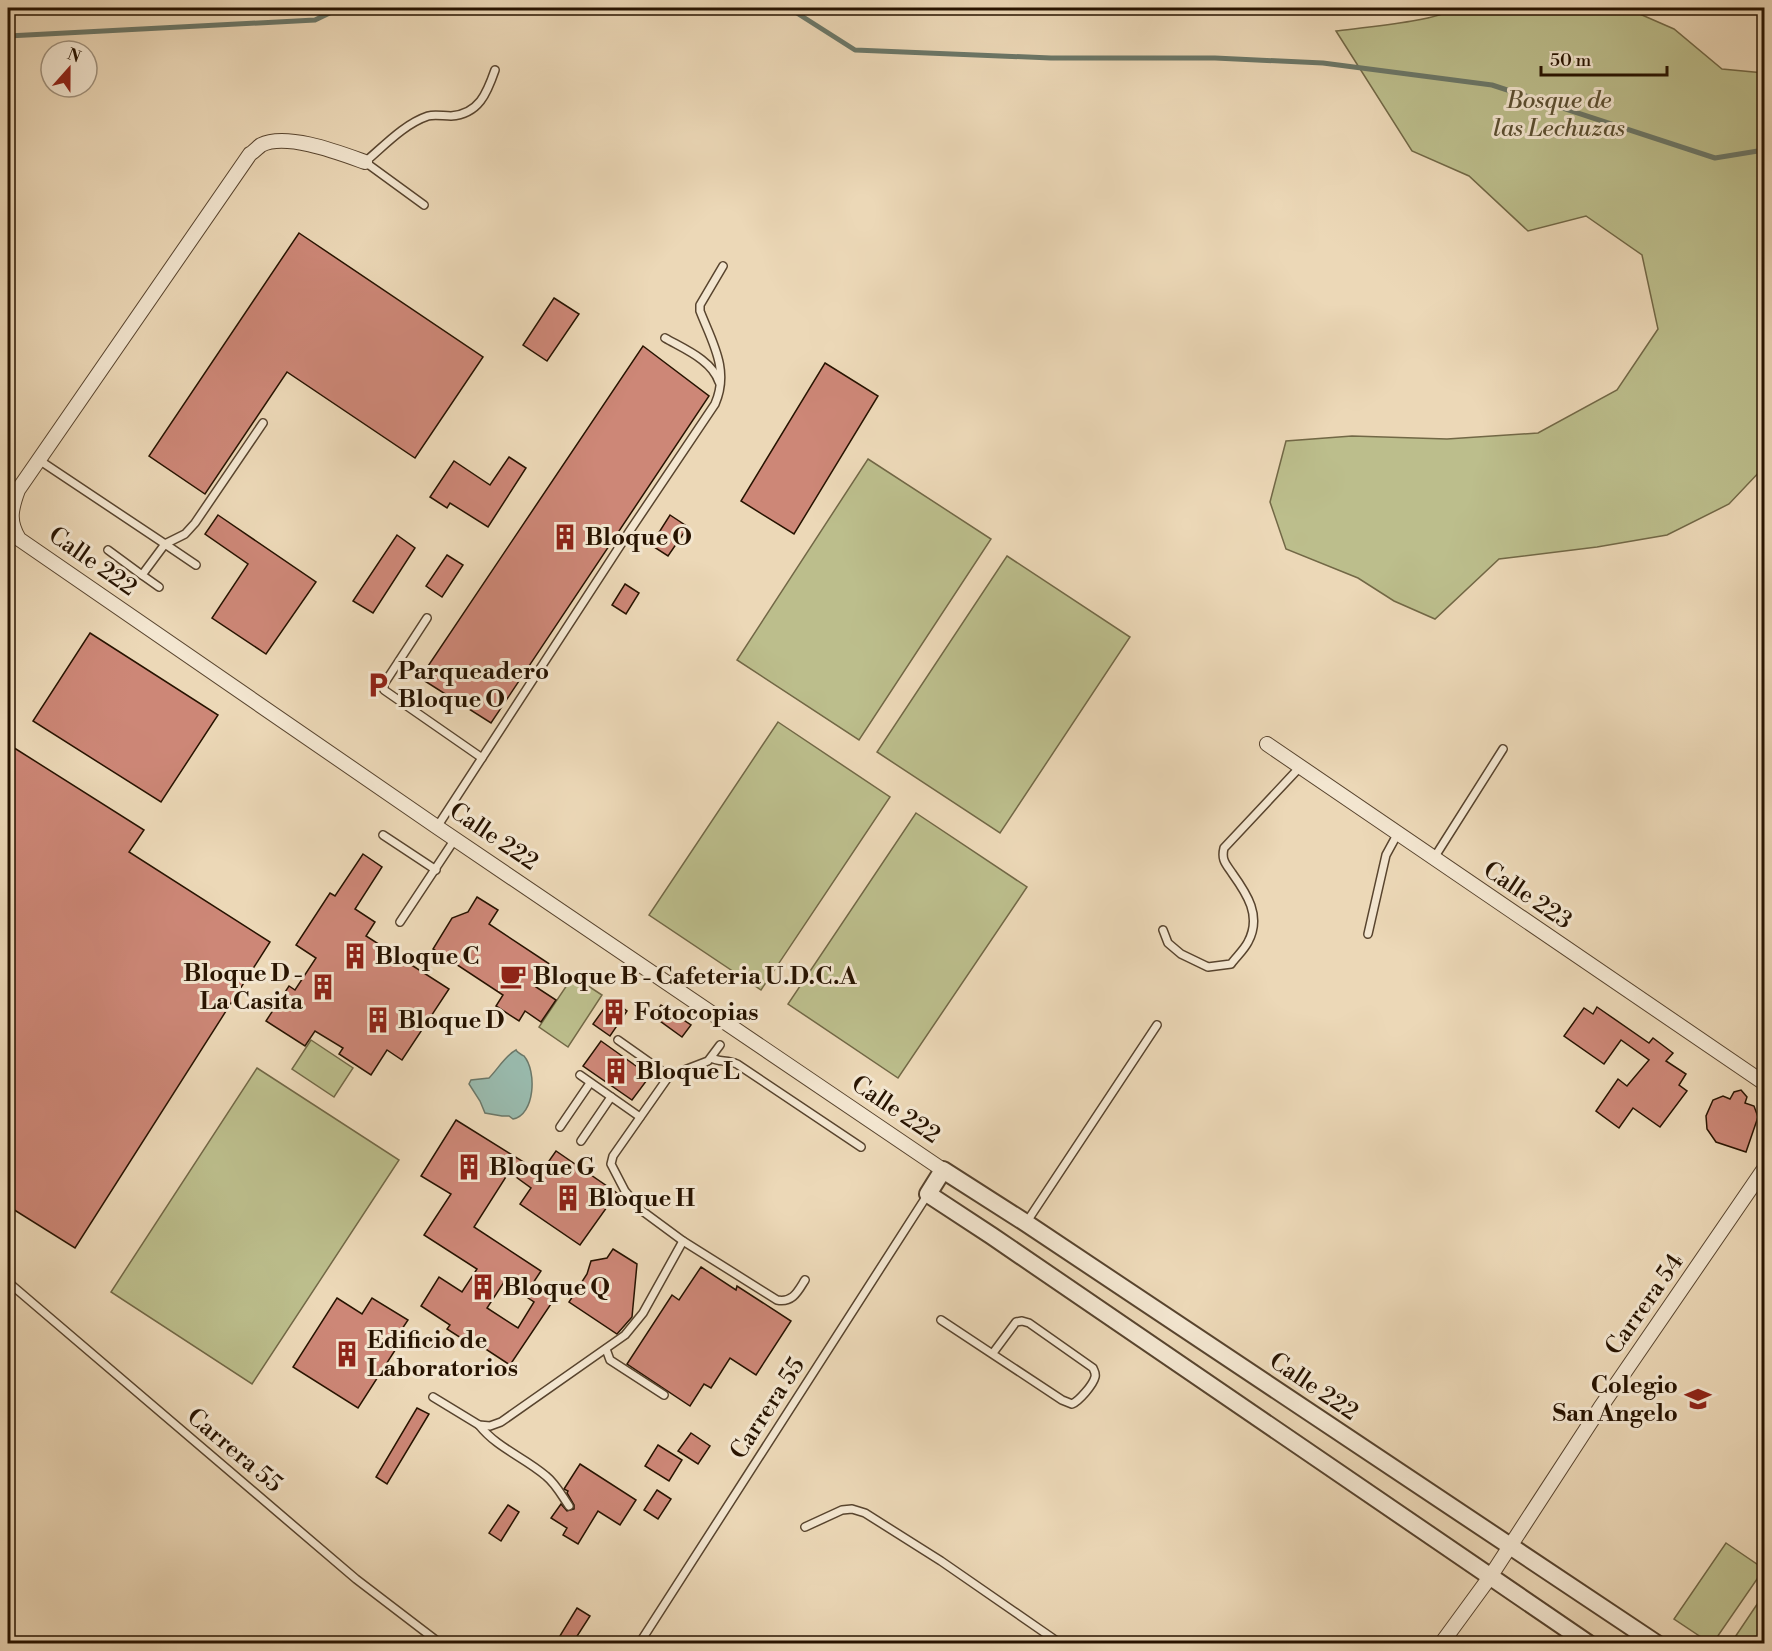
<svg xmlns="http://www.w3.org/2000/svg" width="1772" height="1651" font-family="'Libre Bodoni',serif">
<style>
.green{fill:#bcbe8c;stroke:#726846;stroke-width:1.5}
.water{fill:#99baad;stroke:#6b7768;stroke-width:1.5}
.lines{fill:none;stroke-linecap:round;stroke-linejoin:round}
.stream{stroke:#6b7768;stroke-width:5}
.building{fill:#cd8777;stroke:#271300;stroke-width:1.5;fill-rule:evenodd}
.service-casing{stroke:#58442e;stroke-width:10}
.minor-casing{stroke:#58442e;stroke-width:16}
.tertiary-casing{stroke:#58442e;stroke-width:20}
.service{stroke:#f3e6d0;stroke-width:7}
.minor{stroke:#f3e6d0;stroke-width:14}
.tertiary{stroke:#f3e6d0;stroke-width:16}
.labels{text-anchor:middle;stroke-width:6;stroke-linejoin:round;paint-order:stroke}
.park-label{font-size:24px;font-style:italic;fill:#5b4f31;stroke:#f3e6d0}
.poi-label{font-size:24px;font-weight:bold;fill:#271300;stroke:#f3e6d0;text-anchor:start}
.street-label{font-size:24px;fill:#271300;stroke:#f3e6d0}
</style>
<rect width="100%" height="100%" fill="#ecd8b7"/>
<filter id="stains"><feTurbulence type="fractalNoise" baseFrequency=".00333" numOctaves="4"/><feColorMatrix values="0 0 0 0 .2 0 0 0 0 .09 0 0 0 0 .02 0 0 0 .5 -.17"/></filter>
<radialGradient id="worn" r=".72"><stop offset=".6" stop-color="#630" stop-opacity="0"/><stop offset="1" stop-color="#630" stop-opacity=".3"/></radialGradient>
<g class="green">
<path d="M1453,8h173l48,21 48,40 42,4v394l-35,37 -62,31 -70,12 -98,12 -64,60 -41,-18 -36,-23 -72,-29 -16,-47 16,-61 66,-5 95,3 91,-6 79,-43 41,-61 -16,-74 -56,-39 -58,15 -59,-55 -57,-25 -76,-120c21,-3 106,-10 117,-23z"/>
<path d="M868,459l123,80 -132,201 -122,-80z"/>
<path d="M1007,556l123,81 -130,196 -123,-81z"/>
<path d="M778,722l112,75 -129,193 -112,-75z"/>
<path d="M916,813l111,74 -129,191 -110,-74z"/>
<path d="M573,976l29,19 -34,52 -29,-20z"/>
<path d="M311,1040l42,28 -19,29 -42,-28z"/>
<path d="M257,1068l142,92 -147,224 -141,-92z"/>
<path d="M1726,1543l38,26 -51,74h-3l-36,-24z"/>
<path d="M1764,1594v49h-33z"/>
</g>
<path class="water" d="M516,1050c0,1 7,6 8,6 13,15 11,59 -11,63l-4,-3h-7l-17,-3 -5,-12 -11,-17 2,-4 18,-2c8,-8 17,-23 27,-28z"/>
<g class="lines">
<g class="stream">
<path d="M789,8l66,42 196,8h164l108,5 169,22 223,73 49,-8"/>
<path d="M8,36l307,-16 25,-12"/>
</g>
</g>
<g class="building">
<path d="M299,233l184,124 -68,101 -128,-86 -82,122 -56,-38z"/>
<path d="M554,298l25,16 -32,47 -24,-16z"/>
<path d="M643,346l66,50 -218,327 -71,-45z"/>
<path d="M825,363l53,33 -84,138 -53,-33z"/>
<path d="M509,457l17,11 -38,59 -38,-24 -3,5 -17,-11 24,-36 36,24z"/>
<path d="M218,515l98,67 -50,72 -54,-36 36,-54 -43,-30z"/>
<path d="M670,515l18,12 -20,29 -17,-11z"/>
<path d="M397,535l18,13 -42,65 -20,-12z"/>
<path d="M447,555l16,10 -21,32 -16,-11z"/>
<path d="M625,584l14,9 -13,21 -14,-9z"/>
<path d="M90,633l128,82 -57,87 -128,-81z"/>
<path d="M8,744l136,86 -15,22 141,90 -195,306 -67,-42z"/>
<path d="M363,854l19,13 -27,42 20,13 -9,14 83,53 -47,71 -15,-10 -16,25 -32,-21 4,-6 -28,-17 -10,15 -39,-25 23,-35 6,4 21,-32 -20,-13 34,-52 5,3z"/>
<path d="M477,897l21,13 -9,14 62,41 -15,22 20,13 -15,22 -16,-11 -6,10 -23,-15 7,-11 -70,-46 19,-31 16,-6z"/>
<path d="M611,999l16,12 -17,25 -17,-12z"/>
<path d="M661,1005l30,20 -9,12 -29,-21z"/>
<path d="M1597,1007l52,36 4,-5 20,15 -7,8 20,13 -7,11 8,6 -27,36 -27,-19 -14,20 -23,-17 22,-32 9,7 22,-26 -28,-20 -17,24 -40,-28 20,-28 9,6z"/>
<path d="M601,1041l49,35 -18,24 -49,-34z"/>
<path d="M1741,1090l6,7 -2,6 9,3 4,11 -12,35 -30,-10 -9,-13 -1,-13 7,-16 10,-4 7,3 4,-7z"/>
<path d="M456,1120l82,51 1,-2 3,2 14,-20 61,42 -37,52 -60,-41 11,-16 -22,-16 -35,55 67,44 -8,12 22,15 -45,67 -44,-29 -2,4 -17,-11 3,-4 -29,-19 18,-29 23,15 15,-23 -53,-34 27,-41 -30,-18zM504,1282l30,20 -16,26 -31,-20z"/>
<path d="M613,1249l24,15 -5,53 -15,17 -48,-32 18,-28 4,-13 16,-3z"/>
<path d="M701,1267l35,23 1,-4 54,35 -35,54 -26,-17 -19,30 -7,-4 -14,22 -63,-42 45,-69 7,5z"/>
<path d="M337,1298l25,16 10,-16 36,22 -12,18 5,3 -43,67 -65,-41z"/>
<path d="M417,1408l12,6 -42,70 -11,-7z"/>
<path d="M691,1433l19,13 -12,18 -20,-13z"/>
<path d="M658,1445l24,15 -13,21 -24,-15z"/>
<path d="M580,1464l56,36 -16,25 -22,-14 -20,33 -15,-9 4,-7 -16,-10 10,-14 6,7 7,-2v-4l-7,-12 1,-2 -4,-2z"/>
<path d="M657,1490l14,9 -13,20 -14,-9z"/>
<path d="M508,1505l11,7 -18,29 -12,-8z"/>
<path d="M577,1608l13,8 -18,28h-17z"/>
</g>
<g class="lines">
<g class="service-casing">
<g id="service">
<path d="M424,205l-59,-43c19,-16 39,-38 63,-46 7,-2 15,0 23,0 28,-2 36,-23 44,-46"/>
<path d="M665,338c19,11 47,22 54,44"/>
<path d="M39,460l126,84 20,-10 10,-11 68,-100"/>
<path d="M108,550l34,25"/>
<path d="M159,587l-17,-12 23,-31 31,21"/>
<path d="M427,618l-43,66v6l98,68"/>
<path d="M437,827l192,-295 86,-128c15,-34 -3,-62 -15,-93v-6l23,-39"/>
<path d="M383,835l53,35"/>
<path d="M1434,858l69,-109"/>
<path d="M400,922l55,-83"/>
<path d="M1163,930l5,13 13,11 27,13 23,-3c5,-7 13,-14 17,-22 14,-26 -1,-48 -16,-69 -6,-9 -11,-13 -8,-25l76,-81"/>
<path d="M1368,934l18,-79 12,-22"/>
<path d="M618,1040l51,36"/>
<path d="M720,1045l-12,16 -39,15 -56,80 -2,8 14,27 16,19 42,31 94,59c16,3 21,-9 28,-20"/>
<path d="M711,1058c8,4 17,2 26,6l124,83"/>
<path d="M580,1075l60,42"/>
<path d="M560,1127l30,-44"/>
<path d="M581,1141l30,-44"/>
<path d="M1026,1223l131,-198"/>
<path d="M8,1282l348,297 85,65"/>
<path d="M941,1320l121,80 10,4c7,-3 21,-19 23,-27 1,-4 -1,-6 -2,-9l-64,-45 -7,-2 -6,1 -23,31"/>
<path d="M606,1349l4,11 54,35"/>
<path d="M433,1397l46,28 11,1 11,-4 124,-87 18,-22 40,-72"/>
<path d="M479,1425c18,23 45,32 67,51 10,8 16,20 23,30"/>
<path d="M805,1527l37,-17 10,-1 13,4 76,48 120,83"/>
<path d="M639,1644l289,-450"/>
</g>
</g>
<g class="minor-casing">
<g id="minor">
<path d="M365,162c-25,-9 -79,-30 -104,-17 -3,2 -7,7 -11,9l-232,336c-7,19 -10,31 1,49l418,288 506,343"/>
<path d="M1267,744l497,339"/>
<path d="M1441,1644l49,-67 110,-169 164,-239"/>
</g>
</g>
<g class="tertiary-casing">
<path id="tertiary" d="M1589,1644l-597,-408 -64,-42 15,-24 83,53 631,421"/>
</g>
<use href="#service" class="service"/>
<use href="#minor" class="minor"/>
<use href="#tertiary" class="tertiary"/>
</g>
<defs>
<g id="building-bare" transform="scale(2.07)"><path d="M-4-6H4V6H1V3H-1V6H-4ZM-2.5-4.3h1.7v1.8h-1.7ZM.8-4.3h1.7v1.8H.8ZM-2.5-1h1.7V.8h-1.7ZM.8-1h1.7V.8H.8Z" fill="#8f2418" stroke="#f3e6d0" stroke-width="2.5" paint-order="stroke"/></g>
<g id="parking-bare" transform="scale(2.07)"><path d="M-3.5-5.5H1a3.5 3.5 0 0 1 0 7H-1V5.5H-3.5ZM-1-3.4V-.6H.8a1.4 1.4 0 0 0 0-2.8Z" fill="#8f2418" stroke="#f3e6d0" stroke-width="2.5" paint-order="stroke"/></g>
<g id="cafe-bare" transform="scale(2.07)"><path d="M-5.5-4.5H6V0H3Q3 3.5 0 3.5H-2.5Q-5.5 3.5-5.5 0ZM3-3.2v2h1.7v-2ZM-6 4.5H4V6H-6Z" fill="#8f2418" stroke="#f3e6d0" stroke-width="2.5" paint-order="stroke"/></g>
<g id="school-bare" transform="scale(2.07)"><path d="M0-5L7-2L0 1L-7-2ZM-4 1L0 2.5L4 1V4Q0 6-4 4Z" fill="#8f2418" stroke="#f3e6d0" stroke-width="2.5" paint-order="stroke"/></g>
</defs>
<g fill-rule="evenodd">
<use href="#building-bare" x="565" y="537"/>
<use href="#parking-bare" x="378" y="685"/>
<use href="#building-bare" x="355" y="956"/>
<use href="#cafe-bare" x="513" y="976"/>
<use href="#building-bare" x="323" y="987"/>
<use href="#building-bare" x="614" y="1012"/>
<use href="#building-bare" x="378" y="1020"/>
<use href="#building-bare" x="616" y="1071"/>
<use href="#building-bare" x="469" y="1167"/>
<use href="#building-bare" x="568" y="1198"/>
<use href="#building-bare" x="483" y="1287"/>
<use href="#building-bare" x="347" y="1354"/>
<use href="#school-bare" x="1698" y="1399"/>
</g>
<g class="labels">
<g class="park-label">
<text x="1559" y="108">Bosque de<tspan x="1559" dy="28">las Lechuzas</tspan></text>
</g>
<g class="poi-label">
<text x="585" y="545">Bloque O</text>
<text x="398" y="679">Parqueadero<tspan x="398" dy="28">Bloque O</tspan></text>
<text x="375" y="964">Bloque C</text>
<text x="303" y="981" text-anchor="end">Bloque D -<tspan x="303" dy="28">La Casita</tspan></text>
<text x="533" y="984">Bloque B - Cafeteria U.D.C.A</text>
<text x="634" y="1020">Fotocopias</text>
<text x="398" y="1028">Bloque D</text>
<text x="636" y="1079">Bloque L</text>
<text x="489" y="1175">Bloque G</text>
<text x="588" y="1206">Bloque H</text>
<text x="503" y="1295">Bloque Q</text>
<text x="367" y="1348">Edificio de<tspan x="367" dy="28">Laboratorios</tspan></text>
<text x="1678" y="1393" text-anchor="end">Colegio<tspan x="1678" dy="28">San Angelo</tspan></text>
</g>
<g class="street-label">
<text transform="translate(93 561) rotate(35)" y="8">Calle 222</text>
<text transform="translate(494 836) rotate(34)" y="8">Calle 222</text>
<text transform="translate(1528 895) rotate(34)" y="8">Calle 223</text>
<text transform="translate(896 1109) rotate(34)" y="8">Calle 222</text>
<text transform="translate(1644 1304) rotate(-55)" y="8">Carrera 54</text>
<text transform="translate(1314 1386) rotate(34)" y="8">Calle 222</text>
<text transform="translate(767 1408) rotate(-57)" y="8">Carrera 55</text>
<text transform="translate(235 1450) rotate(40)" y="8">Carrera 55</text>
</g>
</g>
<rect width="1772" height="1651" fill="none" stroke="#ecd8b7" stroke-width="30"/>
<rect x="9" y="9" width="1754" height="1633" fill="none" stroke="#271300" stroke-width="3"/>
<rect x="15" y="15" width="1742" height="1621" fill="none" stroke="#271300" stroke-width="1.5"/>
<g transform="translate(69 69) rotate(21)"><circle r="28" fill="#f3e6d0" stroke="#a1927d" stroke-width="1.5"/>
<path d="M0-4.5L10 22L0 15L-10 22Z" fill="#8f2418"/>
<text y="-9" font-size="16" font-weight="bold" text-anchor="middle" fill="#271300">N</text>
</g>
<path d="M1541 66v9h126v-9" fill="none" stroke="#271300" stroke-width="3"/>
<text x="1550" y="66" font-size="18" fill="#271300" stroke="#f3e6d0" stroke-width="4.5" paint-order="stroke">50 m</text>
<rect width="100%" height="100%" filter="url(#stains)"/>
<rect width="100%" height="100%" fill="url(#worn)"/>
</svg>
